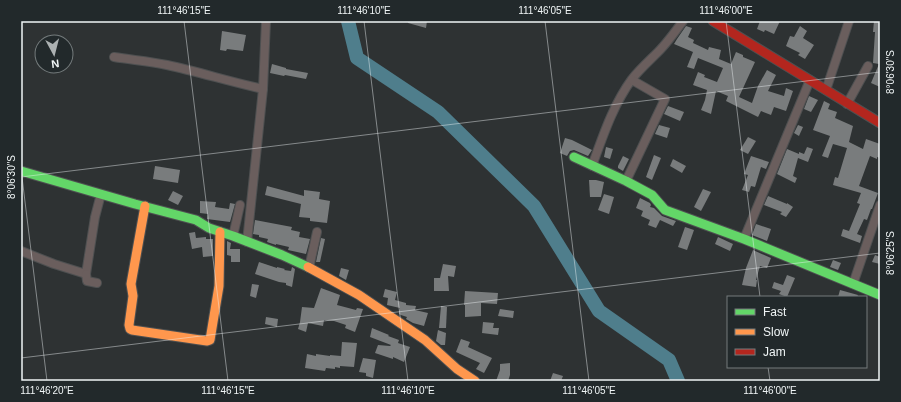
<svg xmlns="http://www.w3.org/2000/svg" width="901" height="402" font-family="Arial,sans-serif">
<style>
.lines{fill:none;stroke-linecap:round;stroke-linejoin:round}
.river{stroke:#4f7e8c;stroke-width:14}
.building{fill:#797c7d}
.street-casing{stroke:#4e5051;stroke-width:10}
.fast-casing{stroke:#4e5051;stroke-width:11}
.slow-casing{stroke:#4e5051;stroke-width:11}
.jam-casing{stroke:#4e5051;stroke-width:11}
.street{stroke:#6a5e5d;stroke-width:8}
.fast{stroke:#63d668;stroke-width:9}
.slow{stroke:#ff974d;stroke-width:9}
.jam{stroke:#b3261e;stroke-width:9}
.ticks{fill:none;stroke:#f0f5f6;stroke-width:1;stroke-opacity:0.45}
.neatline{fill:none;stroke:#f0f5f6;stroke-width:1.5}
.ticks-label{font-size:10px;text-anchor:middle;fill:#f0f5f6}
</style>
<rect width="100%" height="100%" fill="#2e3233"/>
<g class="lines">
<path class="river" d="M348,21l9,37 81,54 96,94 65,105 70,49 9,21"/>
</g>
<g class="building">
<path d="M408,21h19l-1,7 -18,-5z"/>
<path d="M760,21h20l-6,13 -9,-4 -1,2 -7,-3z"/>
<path d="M874,21h6v66l-9,-4 8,-19 -6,-1 2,-31h-2z"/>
<path d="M686,26l6,2 -4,9 6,3 -1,3 15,7 1,-3 12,3 -2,9 12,5 5,-12 7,3v2l12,5 -16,35 13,6 6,-17 9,-16 9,5 -8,16 16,5 2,-8 7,3 -7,20 -12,-4 -3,8 -10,-4 -3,6 -32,-16 2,-5 -12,-5 -5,23 -10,-4 4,-10 2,-10 -14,-5 5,-13 7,3 -1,2 13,5 6,-14 -25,-10 -4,11 -7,-2 6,-15 -19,-8 3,-5z"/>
<path d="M800,26l7,5 -4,7 11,7 -9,14 -7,-4 2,-2 -14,-7 4,-10 4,1z"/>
<path d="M222,31l24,4 -3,16 -16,-2 -1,2 -6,-1z"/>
<path d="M272,64l14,4v1l22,4 -2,6 -21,-4 -1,1 -14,-3z"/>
<path d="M809,96l9,4 -7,12 -7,-3z"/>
<path d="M824,101l6,3 -2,5 9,3 -2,6 18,8 -4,16 14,7 3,-10 14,5v14l-3,-1v2l-7,-3 -11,30 19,7 -6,16h-1l-4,11 -3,-1 -7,15 5,2 -2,7 -19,-7 2,-7 6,2 11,-27 -3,-1 4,-10 -28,-8 2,-8 3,1 9,-30 -14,-4 -5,14 -6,-2 8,-20 -17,-6z"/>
<path d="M668,106l16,6 -4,9 -16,-7z"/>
<path d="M659,125l11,3 -3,10 -12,-4z"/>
<path d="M798,125l5,2 -4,9 -5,-3z"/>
<path d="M748,137l8,4 -8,13 -8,-4z"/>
<path d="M565,138l7,2 20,10 -4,6 -14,-6 -4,1 -3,5 -7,-3z"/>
<path d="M606,147l7,2 -3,10 -6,-2z"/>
<path d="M807,147l6,2 -5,13 -10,-4 -5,18 4,2 -2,5 -18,-9 10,-25 12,5v-2l5,2z"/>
<path d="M654,155l7,3 -9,22 -6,-3z"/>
<path d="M623,156l6,3 -6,12 -5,-3v-2z"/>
<path d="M751,156l18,6 -3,7 -5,-2 -6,20 -4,-1 -2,6 -7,-2 6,-15 -4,-1z"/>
<path d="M673,159l13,7 -4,7 -12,-7z"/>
<path d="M155,166l25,4 -2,13 -25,-4z"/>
<path d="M589,180h7l8,2 -3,15h-11z"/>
<path d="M267,186l37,10v-6l16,2 -1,7 11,2 -3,22 -17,-2v-3l-11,-1 2,-13 -36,-9z"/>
<path d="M703,189l8,3 -10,19 -7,-4z"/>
<path d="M173,191l10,5 -5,9 -10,-5z"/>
<path d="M604,194l10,3 -5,17 -11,-4z"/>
<path d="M768,196l19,8v-1l6,4 -7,10 -6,-3 2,-2 -18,-7z"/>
<path d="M640,198l10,5 1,2 -1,2 4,1 8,8 14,5 -3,5 -13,-6 -4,8 -8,-3 2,-5 -9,-4 2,-5 -7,-3z"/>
<path d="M200,201l16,1 -1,5 14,2 1,-6 5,1 -5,18 -23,-3 1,-5 -8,-1z"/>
<path d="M255,220l37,7 -1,3 9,2 -1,5 11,2 -4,15 -18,-4 1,-3 -13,-3v1l-9,-3 1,-3 -9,-2v-2l-6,-1z"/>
<path d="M756,224l15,5 -4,12 -15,-6z"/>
<path d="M685,227l9,3 -7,20 -9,-3z"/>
<path d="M195,232l1,6 10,-1v2h7v17l-10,1 -1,-10 -10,2 -3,-16z"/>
<path d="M718,237l15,7 -3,7 -15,-7z"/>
<path d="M321,238l4,1 -5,23h-4z"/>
<path d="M227,241l4,2 -1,6h10v13h-9v-6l-4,-1z"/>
<path d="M753,250l18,8 -4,10 -7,-2 -4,14h1l-1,7 -14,-2 4,-17z"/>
<path d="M875,255l5,2v7l-8,-2z"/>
<path d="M833,260l8,3 -3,7 -8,-3z"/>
<path d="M259,262l18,6v-1l8,2 -1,1 7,1 1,-4 3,2 -3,18 -6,-2v-2l-7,-1 -24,-8z"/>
<path d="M443,264l13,2 -2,11 -6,-1 1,15h-15v-13h6z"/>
<path d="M341,268l8,2 -3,10 -7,-4z"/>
<path d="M787,275l8,3 -8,19 -8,-3 2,-3 -9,-3 2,-6 9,3z"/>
<path d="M252,284l7,1 -3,13 -6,-2z"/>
<path d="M321,288l19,7 -3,10 19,5 1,-2 6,1 -8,23 -10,-4 1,-3 -12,-4 -10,-1 -1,6 -15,-3 -2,9 -8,-3 2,-7 2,-15 12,1z"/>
<path d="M385,289l12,3 -2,8 11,3v2l10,1 -1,4 13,3 -4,13 -11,-3 -7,-4 1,-2 -6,-2 -2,-1 1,-6 -13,-3 1,-7 -5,-1z"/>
<path d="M840,290l18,5 -1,2h-19z"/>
<path d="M465,291l33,2 -1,11 -16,-1v13l-16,1v-12h-1z"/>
<path d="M441,306l6,1 -1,21h-7z"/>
<path d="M500,309l14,2 -1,7 -15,-2z"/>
<path d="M266,317l12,2 -1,8 -12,-3z"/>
<path d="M483,322l11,1 -1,5h6l-1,7 -16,-2z"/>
<path d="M372,328l17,7 -1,1 11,4 -1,3 12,4 -6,15 -11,-5v2l-18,-6 3,-8 12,1 1,-1 -21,-8z"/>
<path d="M438,330l8,3 -1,12h-4l-5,-4z"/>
<path d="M461,339l9,3 -2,5 24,11 -8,15 -8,-4 4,-6 -24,-11z"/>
<path d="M342,342l15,1 -3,24 -14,-1v2l-5,-1v2l-9,-1 -1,3 -20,-3 2,-14 9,2v-2l14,2v-1l11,1z"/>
<path d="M363,358l13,2 -3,18 -7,-2v-3l-7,-1z"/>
<path d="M510,363v12l-2,6h-12l4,-11v-6z"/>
<path d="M553,373l10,3 -2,5h-11z"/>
</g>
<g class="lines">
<g class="street-casing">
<g id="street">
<path d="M114,57c18,3 35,4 53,8 32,7 64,17 96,24"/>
<path d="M826,90l23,-69"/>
<path d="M847,104l21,-38"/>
<path d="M592,166c11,-30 21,-61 40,-87 8,-10 17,-18 26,-27 9,-9 17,-20 25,-31"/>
<path d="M626,181l39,-82 -33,-19"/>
<path d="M233,236l7,-31"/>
<path d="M744,239l66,-159"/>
<path d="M247,242l16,-153 3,-68"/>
<path d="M21,251l33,13 32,10 9,-57 6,-23"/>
<path d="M309,268l8,-36"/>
<path d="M86,274l1,7 10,2"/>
<path d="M853,284l27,-79"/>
</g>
</g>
<g class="fast-casing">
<g id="fast">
<path d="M574,157l52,24 26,14 13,15 79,29 136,56"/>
<path d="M21,171l114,33 61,16 13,8 24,8 49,19 26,12"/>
</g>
</g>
<g class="slow-casing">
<g id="slow">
<path d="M145,206l-14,78 2,12 -4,29 1,4 2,1 75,11 3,-1 9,-54 1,-54"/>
<path d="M308,267l51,28 66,45 32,29 18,12"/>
</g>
</g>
<g class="jam-casing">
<path id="jam" d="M713,21l167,102"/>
</g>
<use href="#street" class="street"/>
<use href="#fast" class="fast"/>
<use href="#slow" class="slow"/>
<use href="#jam" class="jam"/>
</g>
<path class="ticks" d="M184,21l44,360M364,21l44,360M545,21l44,360M726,21l34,276M21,169l26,212M21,177l859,-105M21,358l859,-105M768,367l2,14"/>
<rect width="901" height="402" fill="none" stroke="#22292b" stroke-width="44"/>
<rect x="727" y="296" width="140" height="72" fill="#22292b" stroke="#747b7c"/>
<rect x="735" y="309" width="20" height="6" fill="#63d668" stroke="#747b7c"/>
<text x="763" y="316" font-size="12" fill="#f0f5f6">Fast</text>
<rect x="735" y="329" width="20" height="6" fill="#ff974d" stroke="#747b7c"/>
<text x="763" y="336" font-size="12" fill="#f0f5f6">Slow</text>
<rect x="735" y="349" width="20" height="6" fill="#b3261e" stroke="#747b7c"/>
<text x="763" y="356" font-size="12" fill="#f0f5f6">Jam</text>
<g transform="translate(54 54) rotate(173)"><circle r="19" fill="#22292b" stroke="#747b7c"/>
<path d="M0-3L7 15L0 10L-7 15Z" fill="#acb1b2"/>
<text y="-6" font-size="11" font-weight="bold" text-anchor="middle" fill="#f0f5f6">N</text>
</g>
<rect x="22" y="22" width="857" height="358" class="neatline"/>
<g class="ticks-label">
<text x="184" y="14">111°46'15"E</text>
<text x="364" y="14">111°46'10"E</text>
<text x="545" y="14">111°46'05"E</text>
<text x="726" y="14">111°46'00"E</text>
<text transform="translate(890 72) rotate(-90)" y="4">8°06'30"S</text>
<text transform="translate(11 177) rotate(-90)" y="4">8°06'30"S</text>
<text transform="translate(890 253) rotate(-90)" y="4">8°06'25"S</text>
<text x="47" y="394">111°46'20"E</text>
<text x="228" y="394">111°46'15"E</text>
<text x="408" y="394">111°46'10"E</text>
<text x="589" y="394">111°46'05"E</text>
<text x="770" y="394">111°46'00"E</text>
</g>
</svg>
